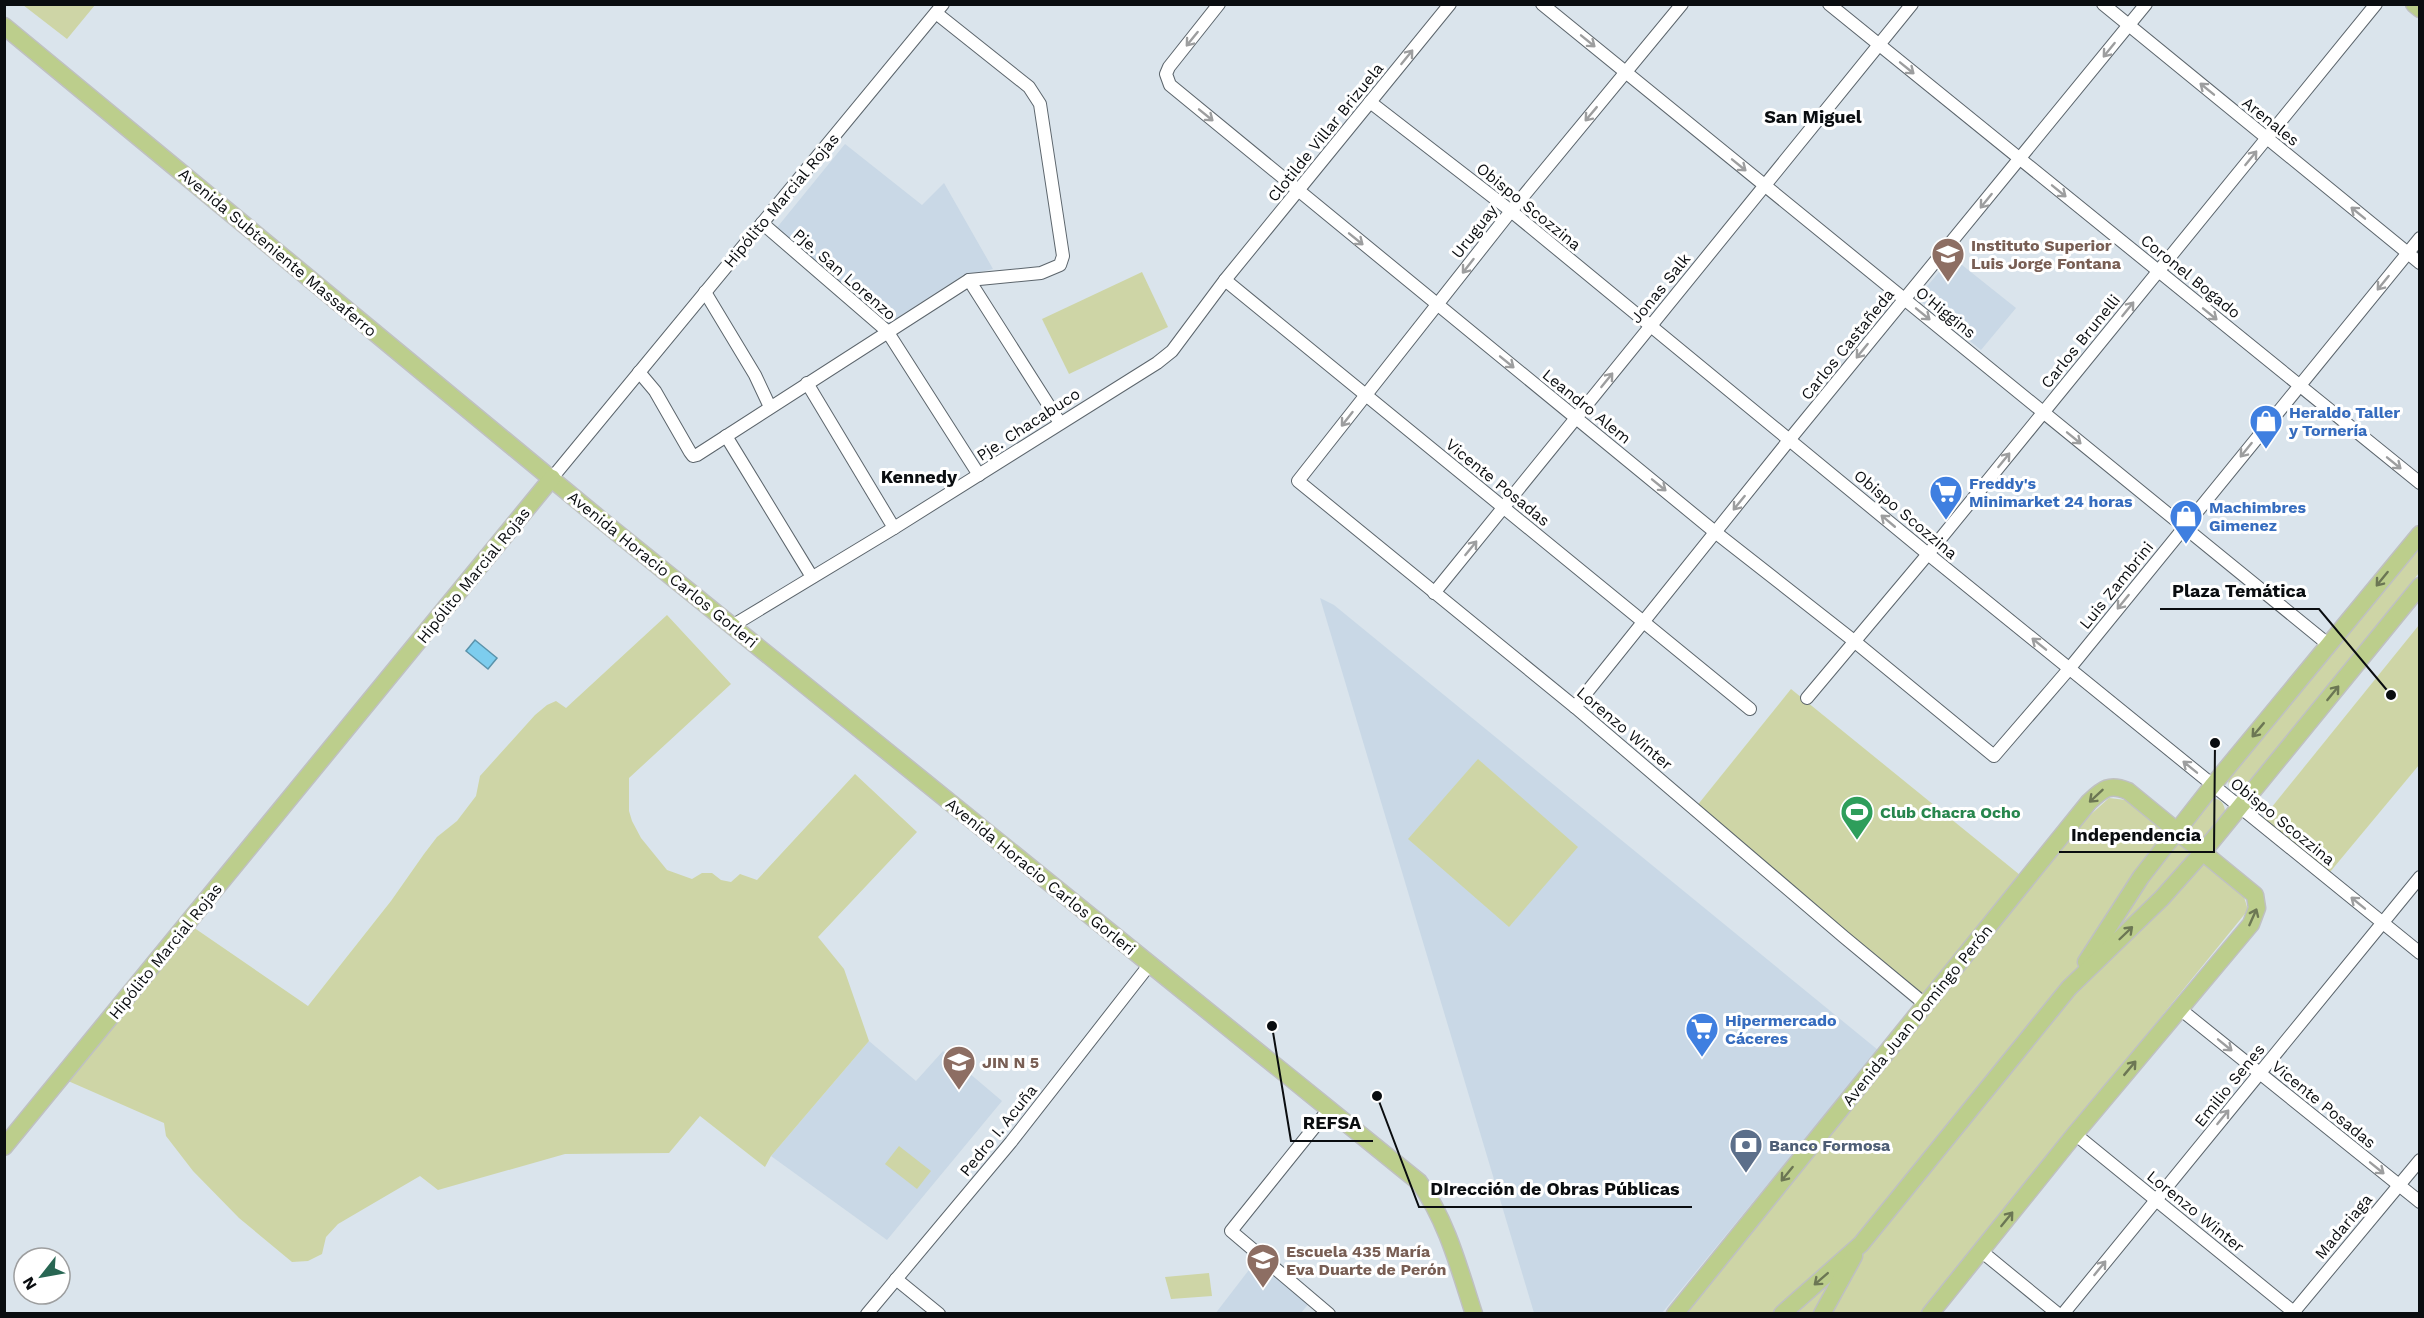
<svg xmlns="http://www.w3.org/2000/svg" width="2424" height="1318" font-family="'Work Sans',sans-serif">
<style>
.built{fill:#c9d8e6}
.green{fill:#ced5a6}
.water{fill:#7dcdee;stroke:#5a93ab;stroke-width:1.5}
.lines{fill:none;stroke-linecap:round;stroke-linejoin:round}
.minor-casing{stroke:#5c656c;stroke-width:14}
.major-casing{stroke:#bfc0c1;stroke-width:19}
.minor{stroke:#fff;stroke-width:12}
.major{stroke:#bcce8c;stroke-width:16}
.oneway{stroke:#9d9e9f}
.oneway2{stroke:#6c7754}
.labels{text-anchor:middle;stroke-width:6;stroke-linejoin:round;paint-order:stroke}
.street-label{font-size:16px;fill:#0a0d10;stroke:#fff}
.education-label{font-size:16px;font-weight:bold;fill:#785e54;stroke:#fff;text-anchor:start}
.shop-label{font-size:16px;font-weight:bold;fill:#366cbe;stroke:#fff;text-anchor:start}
.leisure-label{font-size:16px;font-weight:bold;fill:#27864d;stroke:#fff;text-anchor:start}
.service-label{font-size:16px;font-weight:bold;fill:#4e5e75;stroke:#fff;text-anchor:start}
.neighbourhood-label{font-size:18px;font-weight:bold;fill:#0a0d10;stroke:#fff}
.leader{fill:none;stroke:#0a0d10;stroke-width:2}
.callout-dot{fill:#0a0d10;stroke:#fff;stroke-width:2}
.callout-label{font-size:18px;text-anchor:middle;font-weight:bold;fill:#0a0d10;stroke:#fff;stroke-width:6;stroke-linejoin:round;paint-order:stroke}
</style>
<rect width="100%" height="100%" fill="#dae4ec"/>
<g class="built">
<path d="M845,144l77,61 22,-22 49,86 -31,7 -76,49 -111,-95z"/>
<path d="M1952,257l64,51 -35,42 -64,-52z"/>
<path d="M1320,598l14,7 544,445 -216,263h-128z"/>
<path d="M869,1041l47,40 27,-30 59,50 -115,139 -116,-84z"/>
<path d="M1259,1261l51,41 -9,11 -86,1 40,-52z"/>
</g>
<g class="green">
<path d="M23,5l72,-1v1l-28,34z"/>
<path d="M1142,272l26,55 -99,47 -27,-55z"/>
<path d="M2419,542v31l-176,217 -10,1 -4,-4 -1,-9z"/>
<path d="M667,615l64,69 -102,94v33l3,10 9,17 26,32 25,9 10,-6h10l9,7 10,2 9,-8 17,6 98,-106 62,58 -99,105 26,32 25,72 -98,115 -6,11 -65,-51 -31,37 -104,1 -127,36 -18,-14 -82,48 -12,13 -4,17 -14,7 -16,1 -53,-44 -46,-47 -27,-35 -2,-13 -105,-46 131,-152 118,81 83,-105 33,-47 13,-17 20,-16 19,-25 4,-20 55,-61 12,-10 9,-4 10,7z"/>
<path d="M2419,625v140l-89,107 -67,-54z"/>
<path d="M1791,689l229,186 -96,120 -228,-188z"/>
<path d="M1478,759l100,88 -69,80 -101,-88z"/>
<path d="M2109,798l17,2 118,97 4,13 -328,403 -234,1 401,-496z"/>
<path d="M2211,799c9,-1 13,4 14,12l-20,28 -8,2 -10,-13z"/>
<path d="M899,1146l32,25 -14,18 -32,-25z"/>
<path d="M1209,1273l3,23 -41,3 -6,-22z"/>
</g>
<path class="water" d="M475,640l22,18 -9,11 -22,-18z"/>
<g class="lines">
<g class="minor-casing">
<g id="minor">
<path d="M1219,4l-50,63 -3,7 4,11 545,447 139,109 140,115 75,-87 351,-431"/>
<path d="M1542,4l787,641"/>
<path d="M1682,4l-171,207 -213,270 277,226 269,230 82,68"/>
<path d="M1829,4l591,479"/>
<path d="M2103,4l317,259"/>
<path d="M1370,102l141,109 417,343 492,399"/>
<path d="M762,223l125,108 92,144"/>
<path d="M969,280l91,143"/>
<path d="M1225,280l525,429"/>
<path d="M705,292l50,83 15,32"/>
<path d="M639,372l16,19 35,61 3,4 4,-1 272,-175 72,-7 19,-8 3,-9 -23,-152 -11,-17 -93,-74"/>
<path d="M807,383l87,145"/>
<path d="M726,436l86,141"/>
<path d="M552,478l391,-474"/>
<path d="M1434,593l478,-589"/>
<path d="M732,626l162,-98 263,-165 15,-12 53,-71 225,-276"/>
<path d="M1807,698l121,-144 448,-550"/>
<path d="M1575,707l215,-268 356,-435"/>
<path d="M2180,1009l240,193"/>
<path d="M2075,1134l221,180"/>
<path d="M1981,1251l77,63"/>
<path d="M896,1279l43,35"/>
<path d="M867,1314l144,-172 139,-178"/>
<path d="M1329,1314l-98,-83 98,-122"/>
<path d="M2063,1314l357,-437"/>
<path d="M2292,1314l128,-154"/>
</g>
</g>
<g class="major-casing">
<g id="major">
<path d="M2414,4l6,5"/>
<path d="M4,26l596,493 819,663c28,39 40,86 55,132"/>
<path d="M2086,962l55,-85 72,-92 207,-251"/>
<path d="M4,1147l548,-669"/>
<path d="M1675,1314l414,-512c14,-13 20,-19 39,-11l127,104 2,13 -6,16 -176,210 -145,180"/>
<path d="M1782,1314l79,-70 208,-256 93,-90 41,-46 217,-266"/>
<path d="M1822,1314l32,-58"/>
</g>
</g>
<use href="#minor" class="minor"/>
<use href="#major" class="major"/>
</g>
<defs><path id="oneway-shaft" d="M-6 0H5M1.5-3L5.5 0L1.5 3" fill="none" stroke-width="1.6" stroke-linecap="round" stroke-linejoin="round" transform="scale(1.5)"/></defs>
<g class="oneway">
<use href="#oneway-shaft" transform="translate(1192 39) rotate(129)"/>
<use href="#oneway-shaft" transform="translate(1588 41) rotate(39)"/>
<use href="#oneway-shaft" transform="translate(2109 50) rotate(129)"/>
<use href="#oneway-shaft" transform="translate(1407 57) rotate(-51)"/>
<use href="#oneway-shaft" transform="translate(1907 68) rotate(39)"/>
<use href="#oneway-shaft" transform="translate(2207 89) rotate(-141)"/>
<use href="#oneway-shaft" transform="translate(1591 114) rotate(130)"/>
<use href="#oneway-shaft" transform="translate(1206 115) rotate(39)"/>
<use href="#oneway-shaft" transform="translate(2251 158) rotate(-51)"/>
<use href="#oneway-shaft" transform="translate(1739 165) rotate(39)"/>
<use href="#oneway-shaft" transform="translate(2059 191) rotate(39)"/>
<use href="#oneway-shaft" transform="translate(1986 201) rotate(129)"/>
<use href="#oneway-shaft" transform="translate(2358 213) rotate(-141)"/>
<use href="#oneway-shaft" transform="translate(1356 239) rotate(39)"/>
<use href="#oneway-shaft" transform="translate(1468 266) rotate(128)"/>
<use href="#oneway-shaft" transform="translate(2383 283) rotate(129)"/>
<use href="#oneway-shaft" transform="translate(2128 309) rotate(-51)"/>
<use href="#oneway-shaft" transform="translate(1923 314) rotate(39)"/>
<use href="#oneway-shaft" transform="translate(2210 314) rotate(39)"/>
<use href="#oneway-shaft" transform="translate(1862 351) rotate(129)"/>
<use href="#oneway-shaft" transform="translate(1507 362) rotate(39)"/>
<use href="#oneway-shaft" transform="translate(1607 380) rotate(-51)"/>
<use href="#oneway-shaft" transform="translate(1347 419) rotate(128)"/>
<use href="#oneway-shaft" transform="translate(2074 438) rotate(39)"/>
<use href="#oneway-shaft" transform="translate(2246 450) rotate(129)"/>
<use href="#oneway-shaft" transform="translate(2004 460) rotate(-51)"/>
<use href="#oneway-shaft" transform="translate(2394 463) rotate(39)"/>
<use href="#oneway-shaft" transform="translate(1659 485) rotate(39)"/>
<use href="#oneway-shaft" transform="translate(1739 503) rotate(129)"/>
<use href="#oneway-shaft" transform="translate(1888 521) rotate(-140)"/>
<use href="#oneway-shaft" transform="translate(1471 548) rotate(-51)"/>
<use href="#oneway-shaft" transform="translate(2123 602) rotate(129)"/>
<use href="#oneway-shaft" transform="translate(2039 644) rotate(-141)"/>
<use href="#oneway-shaft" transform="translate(2190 767) rotate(-141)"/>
<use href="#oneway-shaft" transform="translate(2358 903) rotate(-141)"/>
<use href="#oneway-shaft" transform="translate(2225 1045) rotate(39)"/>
<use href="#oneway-shaft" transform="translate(2223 1117) rotate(-51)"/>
<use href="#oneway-shaft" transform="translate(2377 1168) rotate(39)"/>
<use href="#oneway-shaft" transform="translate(2100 1268) rotate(-51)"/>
</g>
<g class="oneway2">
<use href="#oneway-shaft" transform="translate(2382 579) rotate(129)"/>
<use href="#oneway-shaft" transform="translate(2333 693) rotate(-51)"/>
<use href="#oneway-shaft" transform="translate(2258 730) rotate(130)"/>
<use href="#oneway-shaft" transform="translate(2096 796) rotate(137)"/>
<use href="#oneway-shaft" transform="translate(2253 917) rotate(-66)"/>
<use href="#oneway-shaft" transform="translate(2126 933) rotate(-44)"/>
<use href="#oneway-shaft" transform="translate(2130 1068) rotate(-50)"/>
<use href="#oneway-shaft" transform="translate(1787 1174) rotate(129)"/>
<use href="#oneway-shaft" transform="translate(2007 1219) rotate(-51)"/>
<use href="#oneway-shaft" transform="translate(1821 1279) rotate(139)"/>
</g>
<defs>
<g id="university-pin" transform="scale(1.725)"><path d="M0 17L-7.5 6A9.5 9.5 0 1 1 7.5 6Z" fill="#8d6e63" stroke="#fff"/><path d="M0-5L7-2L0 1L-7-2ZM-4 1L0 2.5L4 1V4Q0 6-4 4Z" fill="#fff"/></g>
<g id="shop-pin" transform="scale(1.725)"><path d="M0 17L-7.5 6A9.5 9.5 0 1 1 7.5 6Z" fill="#3f7fe0" stroke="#fff"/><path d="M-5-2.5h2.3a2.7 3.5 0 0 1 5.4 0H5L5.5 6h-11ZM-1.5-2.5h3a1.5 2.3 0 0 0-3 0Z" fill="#fff"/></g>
<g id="supermarket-pin" transform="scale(1.725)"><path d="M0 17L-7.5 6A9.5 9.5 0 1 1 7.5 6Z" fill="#3f7fe0" stroke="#fff"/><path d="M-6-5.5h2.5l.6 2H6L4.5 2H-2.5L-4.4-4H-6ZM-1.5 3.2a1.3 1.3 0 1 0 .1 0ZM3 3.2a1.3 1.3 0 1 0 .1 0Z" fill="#fff"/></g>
<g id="stadium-pin" transform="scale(1.725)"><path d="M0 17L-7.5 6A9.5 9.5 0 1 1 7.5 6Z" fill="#2e9e5b" stroke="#fff"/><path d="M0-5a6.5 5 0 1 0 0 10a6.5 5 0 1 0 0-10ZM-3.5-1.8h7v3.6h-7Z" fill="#fff"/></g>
<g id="school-pin" transform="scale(1.725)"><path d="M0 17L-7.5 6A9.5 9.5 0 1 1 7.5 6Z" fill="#8d6e63" stroke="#fff"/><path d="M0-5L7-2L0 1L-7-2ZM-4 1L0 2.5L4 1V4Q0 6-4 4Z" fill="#fff"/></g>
<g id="bank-pin" transform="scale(1.725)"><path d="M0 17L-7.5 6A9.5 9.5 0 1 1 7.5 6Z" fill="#5c6f8a" stroke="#fff"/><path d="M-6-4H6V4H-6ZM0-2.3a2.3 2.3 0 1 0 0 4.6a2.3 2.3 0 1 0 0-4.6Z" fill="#fff"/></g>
</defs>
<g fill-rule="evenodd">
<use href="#university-pin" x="1948" y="254"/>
<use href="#shop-pin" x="2266" y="421"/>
<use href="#supermarket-pin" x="1946" y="492"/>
<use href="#shop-pin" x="2186" y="516"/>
<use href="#stadium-pin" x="1857" y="812"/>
<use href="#supermarket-pin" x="1702" y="1029"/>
<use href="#school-pin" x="959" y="1062"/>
<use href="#bank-pin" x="1746" y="1145"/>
<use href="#school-pin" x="1263" y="1260"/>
</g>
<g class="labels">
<g class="street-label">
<text transform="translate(2271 121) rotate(39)" y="6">Arenales</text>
<text transform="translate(1325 132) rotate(-51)" y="6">Clotilde Villar Brizuela</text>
<text transform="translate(781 200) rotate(-50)" y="6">Hipólito Marcial Rojas</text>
<text transform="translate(1529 206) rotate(39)" y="6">Obispo Scozzina</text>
<text transform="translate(1474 231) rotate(-52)" y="6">Uruguay</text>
<text transform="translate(278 252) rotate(40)" y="6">Avenida Subteniente Massaferro</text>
<text transform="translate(845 274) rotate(41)" y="6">Pje. San Lorenzo</text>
<text transform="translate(2191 276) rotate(39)" y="6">Coronel Bogado</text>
<text transform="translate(1660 288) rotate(-51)" y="6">Jonas Salk</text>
<text transform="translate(1946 312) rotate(39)" y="6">O'Higgins</text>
<text transform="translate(2080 341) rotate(-51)" y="6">Carlos Brunelli</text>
<text transform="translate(1847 344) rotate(-51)" y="6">Carlos Castañeda</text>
<text transform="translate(1587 406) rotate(39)" y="6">Leandro Alem</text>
<text transform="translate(1028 424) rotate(-33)" y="6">Pje. Chacabuco</text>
<text transform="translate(1498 482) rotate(39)" y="6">Vicente Posadas</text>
<text transform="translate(1906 514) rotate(40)" y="6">Obispo Scozzina</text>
<text transform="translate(663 569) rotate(39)" y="6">Avenida Horacio Carlos Gorleri</text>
<text transform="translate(473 575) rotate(-51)" y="6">Hipólito Marcial Rojas</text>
<text transform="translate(2116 585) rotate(-51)" y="6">Luis Zambrini</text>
<text transform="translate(1625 728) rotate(40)" y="6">Lorenzo Winter</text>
<text transform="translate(2283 821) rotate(39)" y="6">Obispo Scozzina</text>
<text transform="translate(1041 876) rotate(39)" y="6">Avenida Horacio Carlos Gorleri</text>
<text transform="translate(165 951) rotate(-51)" y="6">Hipólito Marcial Rojas</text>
<text transform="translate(1917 1015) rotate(-51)" y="6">Avenida Juan Domingo Perón</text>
<text transform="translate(2229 1085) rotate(-51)" y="6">Emilio Senes</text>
<text transform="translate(2324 1104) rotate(39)" y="6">Vicente Posadas</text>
<text transform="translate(998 1130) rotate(-51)" y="6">Pedro I. Acuña</text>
<text transform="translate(2196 1211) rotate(39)" y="6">Lorenzo Winter</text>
<text transform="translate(2343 1226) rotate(-50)" y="6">Madariaga</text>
</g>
<g class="education-label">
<text x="1971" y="251">Instituto Superior<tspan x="1971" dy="18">Luis Jorge Fontana</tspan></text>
<text x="982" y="1068">JIN N 5</text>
<text x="1286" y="1257">Escuela 435 María<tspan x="1286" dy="18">Eva Duarte de Perón</tspan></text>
</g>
<g class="shop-label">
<text x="2289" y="418">Heraldo Taller<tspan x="2289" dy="18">y Tornería</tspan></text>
<text x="1969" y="489">Freddy's<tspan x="1969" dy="18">Minimarket 24 horas</tspan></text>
<text x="2209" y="513">Machimbres<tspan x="2209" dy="18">Gimenez</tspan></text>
<text x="1725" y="1026">Hipermercado<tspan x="1725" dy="18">Cáceres</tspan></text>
</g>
<g class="leisure-label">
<text x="1880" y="818">Club Chacra Ocho</text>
</g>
<g class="service-label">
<text x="1769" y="1151">Banco Formosa</text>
</g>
<g class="neighbourhood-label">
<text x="1813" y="123">San Miguel</text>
<text x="919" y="483">Kennedy</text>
</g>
</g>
<path class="leader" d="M2391 695L2319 609H2160M2215 743L2214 852H2059M1272 1026L1291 1141H1373M1377 1096L1419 1207H1692"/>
<g class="callout-dot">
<circle cx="2391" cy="695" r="6"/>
<circle cx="2215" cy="743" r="6"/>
<circle cx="1272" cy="1026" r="6"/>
<circle cx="1377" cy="1096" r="6"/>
</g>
<g class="callout-label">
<text x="2239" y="597">Plaza Temática</text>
<text x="2136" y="841">Independencia</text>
<text x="1332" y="1129">REFSA</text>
<text x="1555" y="1195">DIrección de Obras Públicas</text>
</g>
<rect width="2424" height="1318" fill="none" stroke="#0a0d10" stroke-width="12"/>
<g transform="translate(42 1276) rotate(239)"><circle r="28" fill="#ffffff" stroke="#9d9e9f" stroke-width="1.5"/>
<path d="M0-4.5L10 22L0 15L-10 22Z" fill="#286653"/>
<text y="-9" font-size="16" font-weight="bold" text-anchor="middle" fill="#0a0d10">N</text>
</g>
</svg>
